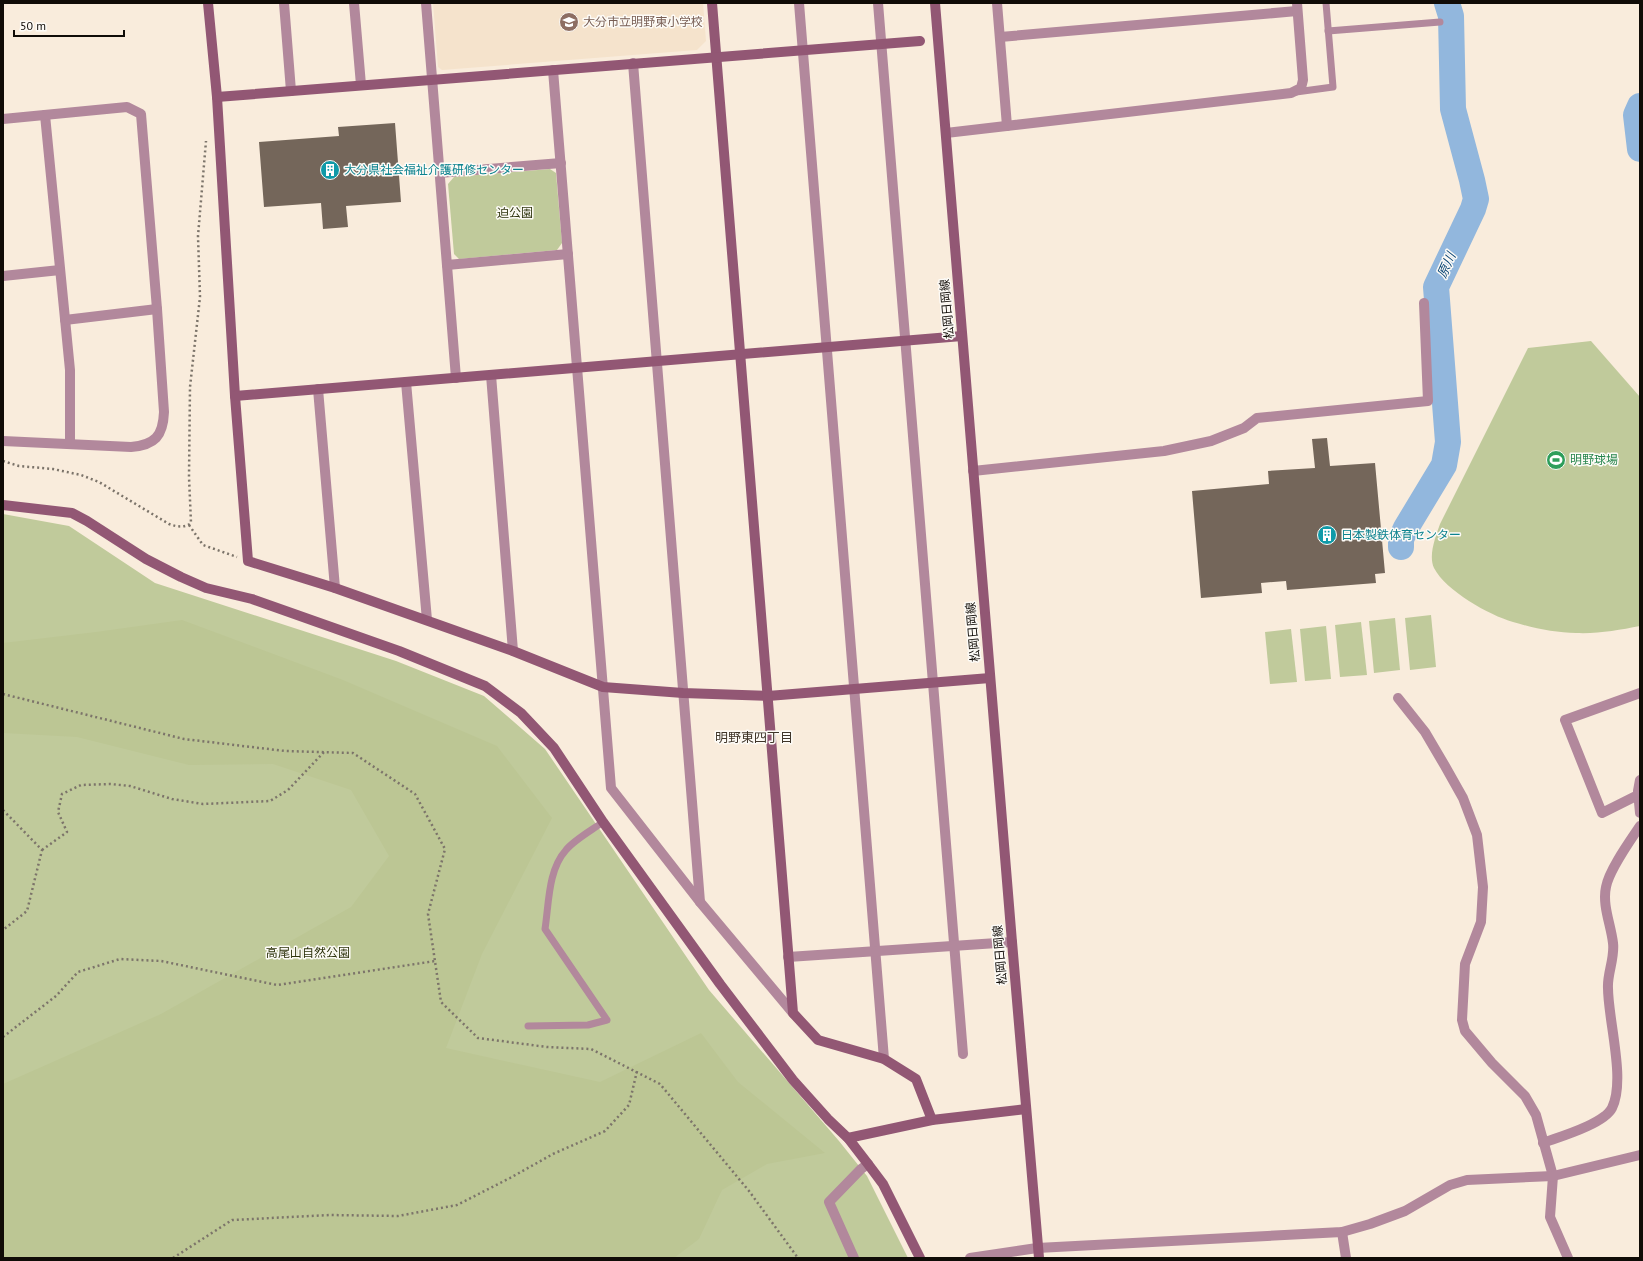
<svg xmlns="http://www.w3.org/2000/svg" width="1643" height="1261" font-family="'PT Sans','Noto Sans JP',sans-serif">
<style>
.built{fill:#f5e3cc}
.green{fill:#c0ca9b}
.forest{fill:#bcc694}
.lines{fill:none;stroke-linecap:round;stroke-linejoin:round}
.river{stroke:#92b7dd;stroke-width:26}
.building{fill:#74665a}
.path{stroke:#7c746a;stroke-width:2.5;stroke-dasharray:2 3;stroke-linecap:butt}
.lane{stroke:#b2889c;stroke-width:7}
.street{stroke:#b2889c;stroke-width:10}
.secondary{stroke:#925774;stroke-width:10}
.labels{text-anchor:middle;stroke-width:3;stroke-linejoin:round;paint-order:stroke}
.education-label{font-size:12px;fill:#785e54;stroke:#fdfbf7;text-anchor:start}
.culture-label{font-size:12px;fill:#0d838f;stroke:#fdfbf7;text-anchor:start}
.park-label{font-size:12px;fill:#2e340d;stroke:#fdfbf7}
.street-label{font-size:12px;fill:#100c07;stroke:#fdfbf7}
.leisure-label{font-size:12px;fill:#27864d;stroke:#fdfbf7;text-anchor:start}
.water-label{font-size:13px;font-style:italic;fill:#0e4877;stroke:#fdfbf7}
.neighbourhood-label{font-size:13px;fill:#3f3529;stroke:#fdfbf7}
</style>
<rect width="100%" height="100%" fill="#f9ecdc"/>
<path class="built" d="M433,3h270l3,38 -9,9 -255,20 -4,-3z"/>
<g class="green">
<path d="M550,169l6,4 6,70 -5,7 -98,9 -5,-5 -6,-70 6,-7z"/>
<path d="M1591,341l49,56v229c-21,4 -42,8 -64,7 -20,0 -43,-5 -63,-11 -24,-7 -67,-31 -79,-54 -6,-13 2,-32 6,-44l88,-176z"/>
<path d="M3,514l66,12 86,57 241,78 88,35 61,53 164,241 130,151 28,35 41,82h-905z"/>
<path d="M1431,615l5,52 -26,3 -5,-52z"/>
<path d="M1395,618l5,52 -26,3 -5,-52z"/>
<path d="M1361,622l6,53 -27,2 -5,-52z"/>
<path d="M1326,626l5,53 -26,2 -5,-52z"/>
<path d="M1291,629l6,53 -27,2 -5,-52z"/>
</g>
<path class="forest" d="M182,620l161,60 154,66 55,72 -70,136 -36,94 154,34 101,-49 37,49 87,71 -58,11 -45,26 -23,49 -25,19h-671v-174l158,-70 190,-107 38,-51 -38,-66 -78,-26 -84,1 -112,-28 -74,-4v-90l93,-11z"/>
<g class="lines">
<g class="river">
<path d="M1640,106l-4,9 4,34"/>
<path d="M1401,547v-8l5,-11 38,-63 4,-23 -12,-155 37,-78 3,-10 -4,-19 -19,-71 -2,-93 -4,-13"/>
</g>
</g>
<g class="building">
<path d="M395,123l6,79 -55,4 2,21 -25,2 -2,-26 -57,4 -5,-65 80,-6 -1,-9z"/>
<path d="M1327,438l3,28 45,-3 10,110 -10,1 1,9 -89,7 -1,-9 -25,2 1,10 -61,5 -9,-107 77,-7 -1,-13 47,-3 -3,-29z"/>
</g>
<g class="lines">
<g class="path">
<path d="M3,461l16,5 34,3 28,6 18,7 70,42c8,3 16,4 22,-1l-2,-46 1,-90 10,-90 -2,-61 8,-95"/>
<path d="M189,525l14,20 34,12"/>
<path d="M3,694l181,45 101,12 68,2 62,41 30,55 -17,65 13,88 37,36 69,9 44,2 69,35 89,107 49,67"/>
<path d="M3,810l39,40 -15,61 -24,19"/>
<path d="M42,850l25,-18 -9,-20 4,-18 19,-9 29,-1 20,2 42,13 31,5 67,-3 18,-11 36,-38"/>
<path d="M3,1037l53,-41 22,-24 42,-13 41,2 116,24 158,-24"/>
<path d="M173,1258l59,-38 98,-5 68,1 59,-11 53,-27 43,-24 52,-23 24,-26 8,-34"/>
</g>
<g class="lane">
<path d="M1328,31l112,-9"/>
<path d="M1296,92l37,-5 -7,-84"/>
<path d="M528,1026l60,-1 19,-5 -62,-91c4,-26 3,-59 21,-79 8,-10 26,-20 37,-28"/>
</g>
<g class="street">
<path d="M284,3l7,88"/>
<path d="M354,3l7,82"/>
<path d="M426,3l30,375"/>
<path d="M799,3l85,1056"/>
<path d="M878,3l85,1051"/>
<path d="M997,3l10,123"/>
<path d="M1000,37l297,-26"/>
<path d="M633,63l67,839"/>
<path d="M553,70l58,718 89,114 93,111"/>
<path d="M45,115l25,255v74"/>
<path d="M3,119l124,-12 14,7 16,195 7,103c-1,24 -9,33 -33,35l-128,-6"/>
<path d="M946,133l345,-40 10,-5 2,-8 -6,-77"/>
<path d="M439,173l122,-10"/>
<path d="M447,265l121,-11"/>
<path d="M3,276l57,-6"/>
<path d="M65,320l92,-11"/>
<path d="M491,375l22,276"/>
<path d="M406,382l21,238"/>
<path d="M318,389l17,199"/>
<path d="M973,471l191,-20 47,-10 33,-13 13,-10 171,-17 -4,-98"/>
<path d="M1398,698l27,34 20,34 18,32 14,37 6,52 -2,35 -16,42 -3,56 3,11 27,32 33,33 11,19 17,61 -3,41 18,41"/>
<path d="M1640,780l-2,11 2,22"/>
<path d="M1638,795l-36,18 -37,-93 75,-27"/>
<path d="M788,957l224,-15"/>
<path d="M1543,1143c16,-6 61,-19 69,-35 14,-28 -4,-88 -4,-120 -1,-14 7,-30 5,-45 -2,-18 -11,-38 -7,-56 3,-17 24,-46 34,-61"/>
<path d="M1342,1232l4,26"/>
<path d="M854,1258l-25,-56 32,-33 7,-5"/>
<path d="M970,1258l67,-10 305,-16 28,-8 35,-13 45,-26 17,-5 86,-4 87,-21"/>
</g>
<g class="secondary">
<path d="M208,3l9,94 18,299 13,165 87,27 178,63 90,36 80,6 85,3 222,-18"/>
<path d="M712,3l81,1010 25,27 66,19 32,20 16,41"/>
<path d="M935,3l77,939 27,316"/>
<path d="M217,97l703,-56"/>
<path d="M235,396l727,-60"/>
<path d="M3,505l69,8 15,8 59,38 35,18 25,11 46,11 147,52 86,35 36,27 33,35 49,74 117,162 73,96 35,39 20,19 20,26 15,20 37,74"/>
<path d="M848,1138l84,-18 94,-11"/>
</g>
</g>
<defs>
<g id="school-disc" transform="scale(1)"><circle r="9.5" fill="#8d6e63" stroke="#fdfbf7"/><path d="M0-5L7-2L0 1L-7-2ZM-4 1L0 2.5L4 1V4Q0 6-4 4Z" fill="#fff"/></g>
<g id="building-disc" transform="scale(1)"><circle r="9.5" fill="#0f9aa8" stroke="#fdfbf7"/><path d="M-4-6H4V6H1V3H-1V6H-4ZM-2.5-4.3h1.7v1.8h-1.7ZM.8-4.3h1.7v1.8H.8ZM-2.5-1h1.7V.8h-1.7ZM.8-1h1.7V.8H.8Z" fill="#fff"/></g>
<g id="stadium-disc" transform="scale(1)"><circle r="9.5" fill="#2e9e5b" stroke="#fdfbf7"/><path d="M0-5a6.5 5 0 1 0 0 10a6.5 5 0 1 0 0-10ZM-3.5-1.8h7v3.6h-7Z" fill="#fff"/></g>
</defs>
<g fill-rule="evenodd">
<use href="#school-disc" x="569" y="22"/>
<use href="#building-disc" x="330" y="170"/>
<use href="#stadium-disc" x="1556" y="460"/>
<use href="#building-disc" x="1327" y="535"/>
</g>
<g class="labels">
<g class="education-label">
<text x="583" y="26">大分市立明野東小学校</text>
</g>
<g class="culture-label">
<text x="344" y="174">大分県社会福祉介護研修センター</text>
<text x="1341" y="539">日本製鉄体育センター</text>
</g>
<g class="park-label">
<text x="515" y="217">迫公園</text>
<text x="308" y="957">高尾山自然公園</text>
</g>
<g class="street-label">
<text transform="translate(947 309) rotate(-95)" y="4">松岡日岡線</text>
<text transform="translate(973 632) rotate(-95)" y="4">松岡日岡線</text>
<text transform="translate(1000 955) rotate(-95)" y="4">松岡日岡線</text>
</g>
<g class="leisure-label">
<text x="1570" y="464">明野球場</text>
</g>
<g class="water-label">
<text transform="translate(1446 265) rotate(-66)" y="5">原川</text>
</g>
<g class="neighbourhood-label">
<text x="754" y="742">明野東四丁目</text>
</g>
</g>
<rect width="1643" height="1261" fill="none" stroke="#100c07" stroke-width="8"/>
<path d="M14 30v6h110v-6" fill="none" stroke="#100c07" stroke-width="2"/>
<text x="20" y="30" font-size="12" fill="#100c07" stroke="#fdfbf7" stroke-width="3" paint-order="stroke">50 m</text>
</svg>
